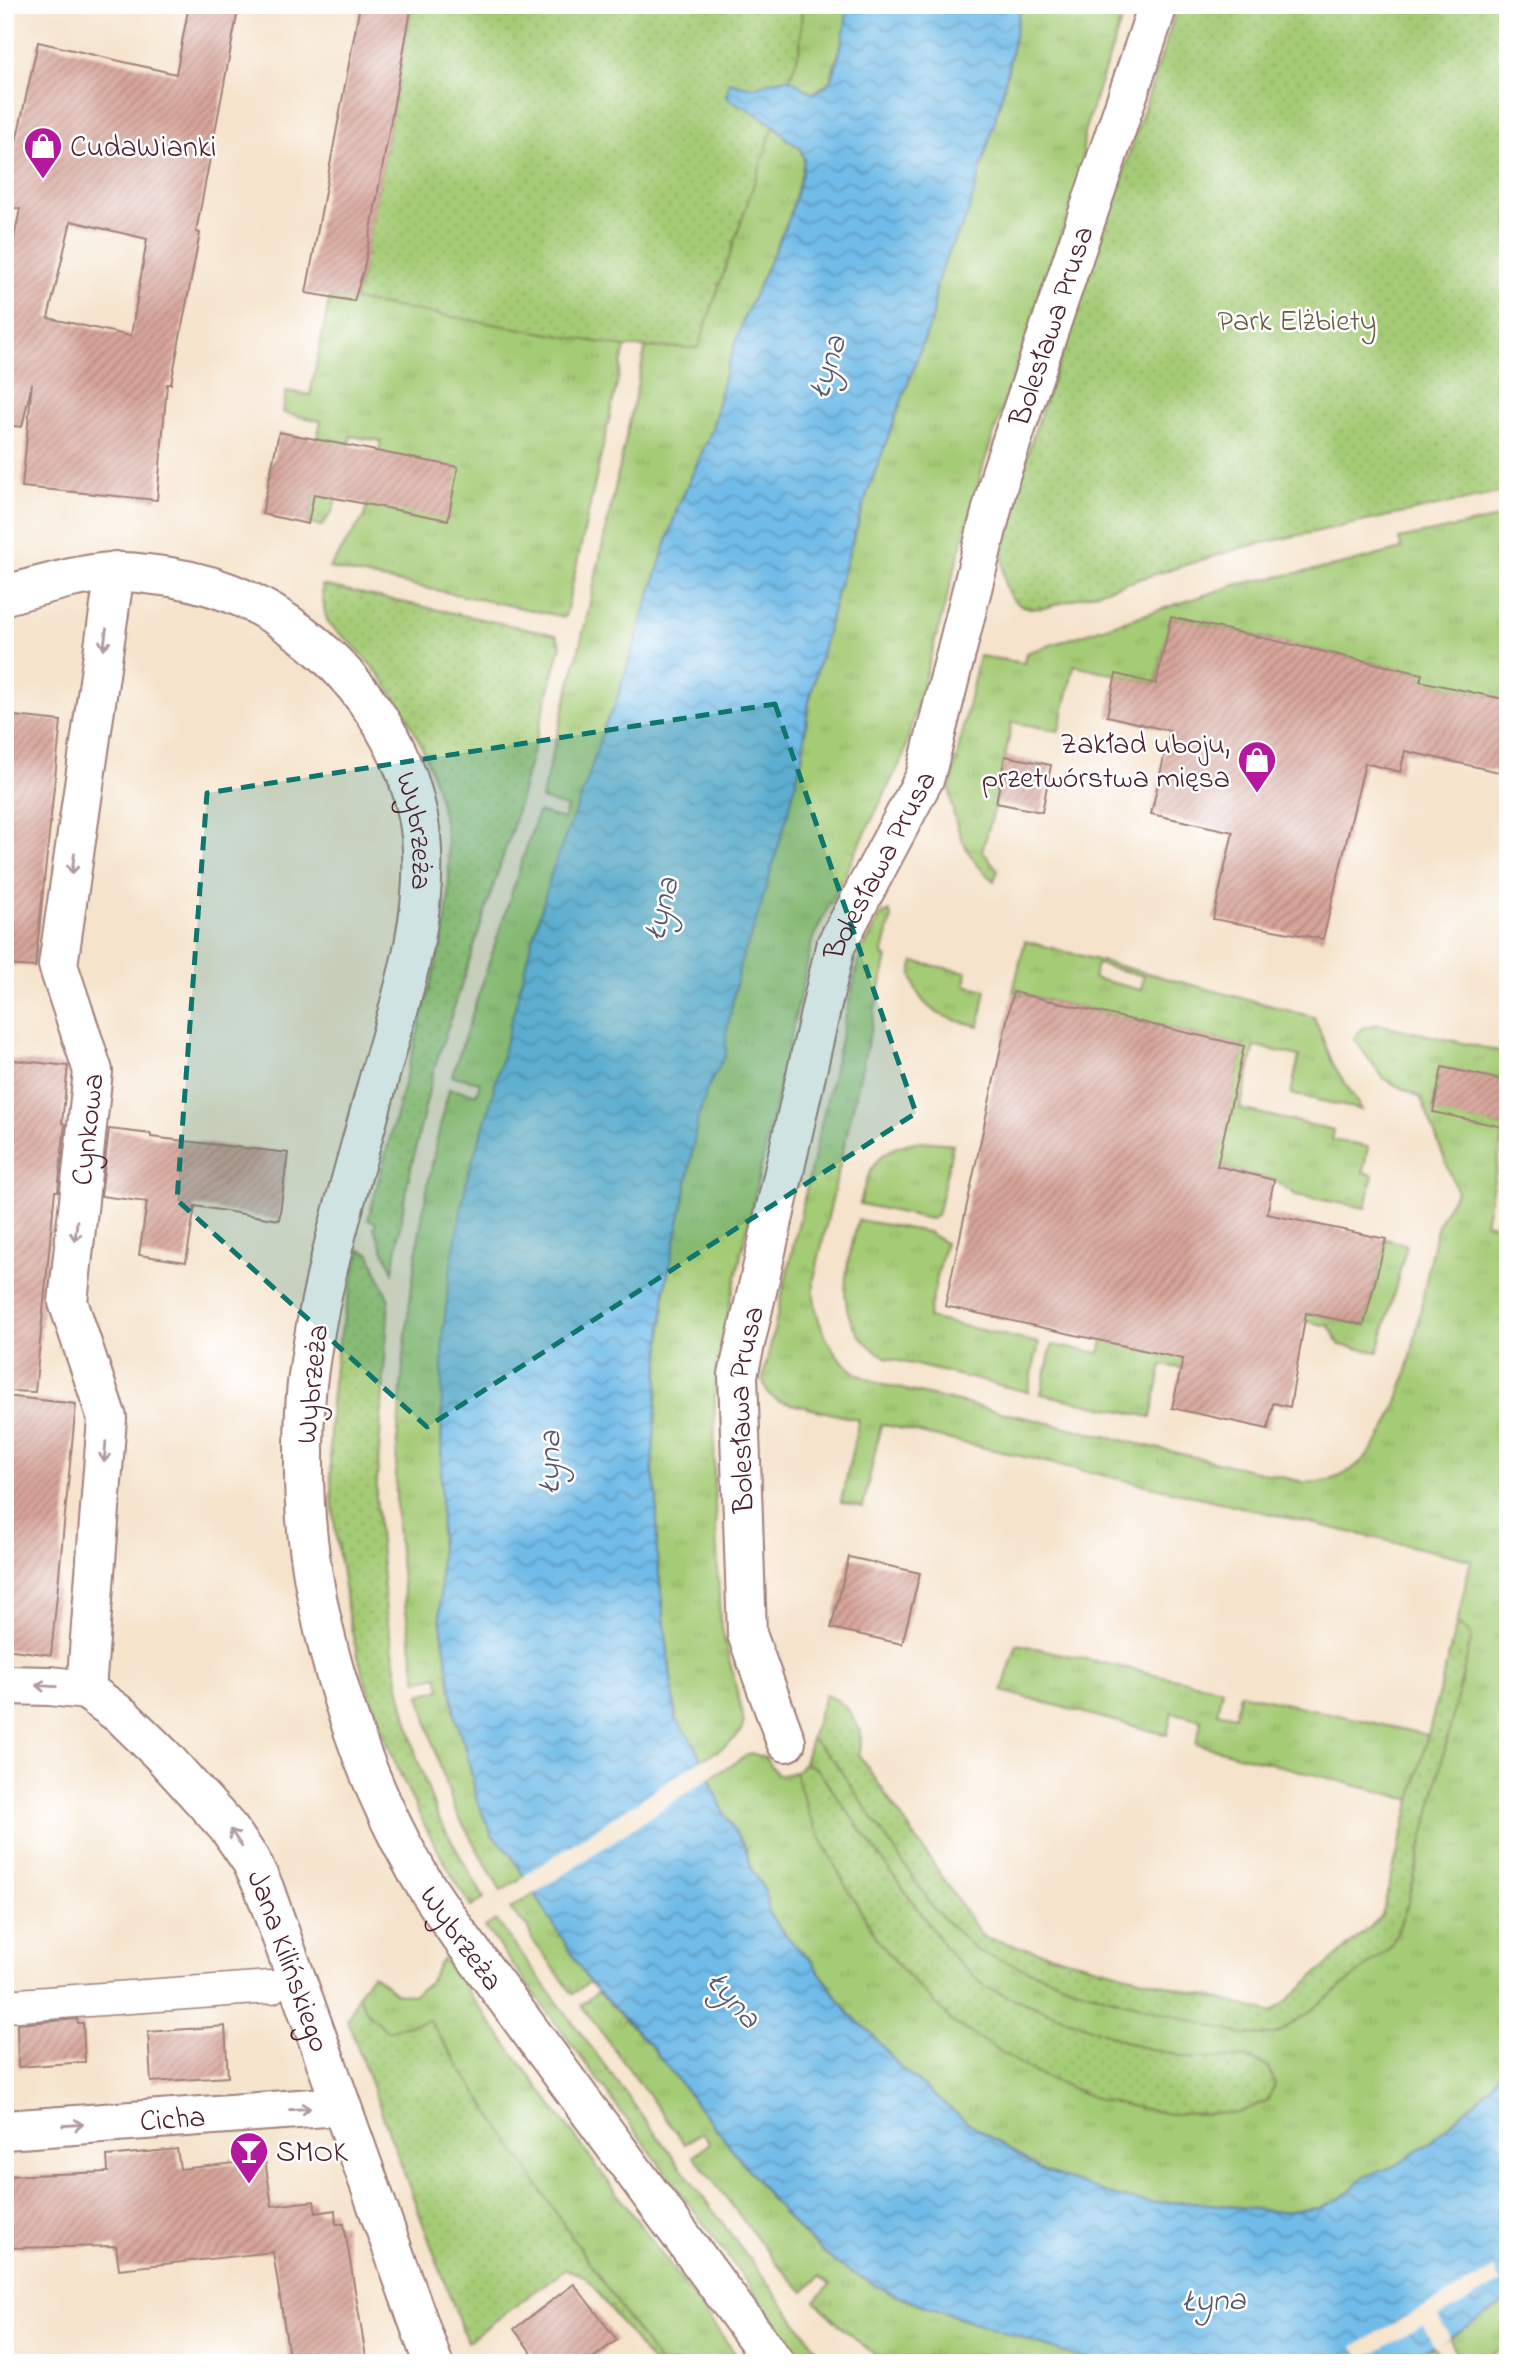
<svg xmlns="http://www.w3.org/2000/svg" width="1513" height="2368" font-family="'Indie Flower',sans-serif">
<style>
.grass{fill:url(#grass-tufts);stroke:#777550;stroke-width:2;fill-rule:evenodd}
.park{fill:url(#park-dots);stroke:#777550;stroke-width:2}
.water{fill:url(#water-waves);stroke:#5c6d8a;stroke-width:2}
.pier{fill:#f5e3cb}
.building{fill:url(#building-hatch);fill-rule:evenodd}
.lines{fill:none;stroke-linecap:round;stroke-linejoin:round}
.pedestrian-casing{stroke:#a0817b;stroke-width:35}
.minor-casing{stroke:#a0817b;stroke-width:42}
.pedestrian{stroke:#fff;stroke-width:32}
.minor{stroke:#fff;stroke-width:38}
.oneway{stroke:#ae9aa0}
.marked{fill:#0f766e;fill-opacity:0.2;stroke:#0f766e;stroke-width:5;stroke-dasharray:14 9;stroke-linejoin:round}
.labels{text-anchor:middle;stroke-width:5;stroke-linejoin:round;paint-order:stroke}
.poi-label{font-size:30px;fill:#4a1f2b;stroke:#fff;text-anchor:start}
.park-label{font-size:30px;fill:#6a5b45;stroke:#fff}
.street-label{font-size:30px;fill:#4a1f2b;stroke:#fff}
.water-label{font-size:32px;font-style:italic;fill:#57566d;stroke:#fff}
</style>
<defs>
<pattern id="grass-tufts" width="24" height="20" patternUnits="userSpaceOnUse" patternTransform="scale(1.75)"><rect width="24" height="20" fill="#a4cb75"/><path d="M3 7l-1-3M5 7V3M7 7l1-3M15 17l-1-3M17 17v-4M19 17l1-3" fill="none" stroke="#8fae65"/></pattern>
<pattern id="park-dots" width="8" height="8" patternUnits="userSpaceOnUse" patternTransform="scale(1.75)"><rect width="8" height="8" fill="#a4cb75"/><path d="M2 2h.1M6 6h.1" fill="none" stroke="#8fae65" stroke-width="1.8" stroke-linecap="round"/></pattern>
<pattern id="water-waves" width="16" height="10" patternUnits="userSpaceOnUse" patternTransform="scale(1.75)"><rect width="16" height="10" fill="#6fbbe8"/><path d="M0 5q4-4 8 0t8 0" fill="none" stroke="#5d97bc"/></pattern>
<pattern id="building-hatch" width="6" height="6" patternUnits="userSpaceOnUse" patternTransform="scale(1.75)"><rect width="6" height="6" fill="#d7a499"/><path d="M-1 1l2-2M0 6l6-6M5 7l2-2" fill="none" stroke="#b0857d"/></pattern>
</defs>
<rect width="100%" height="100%" fill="#fff"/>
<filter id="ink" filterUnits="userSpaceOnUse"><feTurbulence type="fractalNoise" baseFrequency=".0143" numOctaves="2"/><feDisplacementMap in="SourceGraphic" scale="14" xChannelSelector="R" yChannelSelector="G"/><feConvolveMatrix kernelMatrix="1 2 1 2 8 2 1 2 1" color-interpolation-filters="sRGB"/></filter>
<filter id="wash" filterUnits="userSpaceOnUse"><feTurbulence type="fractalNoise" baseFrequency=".00686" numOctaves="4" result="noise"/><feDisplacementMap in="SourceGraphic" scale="28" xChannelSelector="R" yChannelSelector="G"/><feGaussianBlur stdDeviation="1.57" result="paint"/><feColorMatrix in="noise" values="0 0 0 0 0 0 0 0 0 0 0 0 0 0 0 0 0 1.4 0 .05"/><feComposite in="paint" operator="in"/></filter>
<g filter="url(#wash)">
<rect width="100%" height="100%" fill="#f5e3cb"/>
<g class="grass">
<path d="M721,5h127l-2,23 -16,53 -17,12c-10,-4 -16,-11 -25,-15z"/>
<path d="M1021,5h109l-8,13 -38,114 -2,40 -98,291 -81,294 -90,181 -98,432 -1,112 6,138 24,102c-3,19 -28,29 -43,38l-6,-15 -19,-26 -19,-162v-60l-5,-29 13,-180 19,-88 14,-82 10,-31 18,-33v-18l14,-72 15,-39 34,-115 13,-52 7,-56 30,-117 29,-94 65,-175 3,-30 11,-31 21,-41 36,-126z"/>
<path d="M748,109l27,17 12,13 13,9 4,11 -2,14 -13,46 -45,99 -20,59 -12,53 -35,79 -62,196 -10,19 -19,60 -33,84 -68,255 -17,51 -17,92 -8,67 -1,37 -2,247 16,103 10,29 11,52 15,34 17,17 15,24 -23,15 -46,-81 -20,-59 -15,-56 21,-6 -3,-13 -21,5c-10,-61 -20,-123 -21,-186 -1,-35 3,-71 5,-106 8,-102 23,-201 48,-300l28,5 3,-12 -28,-6 86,-264 26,7 3,-12 -26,-8 45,-178 75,-344z"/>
<path d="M642,271l-77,346 -236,-49 35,-51 17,-76 -30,-5 -18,74 -11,16 -14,-2 6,-30 -47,-10 5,-22 38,7 11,-48 -38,-8 3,-22 24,4 20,-98 25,2 7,-24z"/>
<path d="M1508,516v184l-88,-19 1,-7 -250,-57 -15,67 -82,-19 -15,66 -47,-9 -16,81 -14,48 16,19 -4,11c-28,-21 -42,-58 -44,-92l29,-133 45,7 2,-10 213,-69 102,-19 61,-16 -3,-10z"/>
<path d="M890,911l1,8 -8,33 1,5h3l-73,322c-3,34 13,73 41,93 8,5 17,8 25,12l423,98c108,9 113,-181 134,-253 3,-13 14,-26 20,-38l-36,-93 -37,-19 -30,-40 8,-11 16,-4 130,29v28l-66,-13 -9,43 72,16 -20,96 23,5v834l-18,25 -59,55 -34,24 -33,11 -21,20 -22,11 -40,4 -90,-10 -39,1 -31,-5 -38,-12 -43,-17 -76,-49 -63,-52 -31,-36 -21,-18 -39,-55 -19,-18 -22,-27 -3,-21 -15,-25 -6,-21 -20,-32 -16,-37 42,-25 15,5 11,16 6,1 12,-3 15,45 224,255 235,-4 -22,-10h-59l-51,-12 -150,-58 -37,-34 -133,-185 -13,-6 7,-24 23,21 143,191 298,84 32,-21 84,-68 17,-43 64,-268 -15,-12 14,-63 -590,-136 -18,83 -22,-5 18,-82 -80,-19c-10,-5 -15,-11 -16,-23l97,-423 21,-40z"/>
<path d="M1025,941l289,76 19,47 29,46 -71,-16 8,-38 -44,-10 -15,63 94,21 -2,10 36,7 -5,25 10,3 -7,33 -70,-13 -22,-15 -49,-12 -53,25 49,-48 23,-99 -231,-54zM1097,964l47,12 -3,14 -48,-12z"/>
<path d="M914,962l53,10 -2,13 21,5 -7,36c-28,-6 -56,-12 -65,-43 -3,-8 -3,-15 0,-21z"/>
<path d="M922,1141l31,3 -16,72 -7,3 -70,-15c8,-39 20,-58 62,-63z"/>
<path d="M858,1220l70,12 17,11 -17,75 111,25 -11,49 -141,-34c-59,-33 -42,-85 -29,-138z"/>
<path d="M1386,1239l21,6 -29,107 -38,-7 -11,-19 -97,-20 -13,56 77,17 -2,5 -111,-25 -2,9 -19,-3 -11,52 -110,-23 11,-49 48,8 3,-12 94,-52 167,36z"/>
<path d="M1017,1644l205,45 -5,23 18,4 5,-23 188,42 -16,65 -216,-56 6,-24 -30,-8 -5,23 -165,-44z"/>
<path d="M535,1893l54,89 -16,12 -41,-55 -4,-11 -18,-19z"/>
<path d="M496,1920l331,443h-20l-3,-3 -319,-433z"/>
<path d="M443,1958l299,405h-83l-75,-108 -197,-223 -19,-18 -10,-20 14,-20 24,19 16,2 16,-11z"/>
<path d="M598,1992l52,53 131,166 26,27 30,26 59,32 199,67h-209l-42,-33 -29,-29 15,-16 -10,-9 -16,16 -27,-28 -83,-108 16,-13 -8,-11 -17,12 -104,-139z"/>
<path d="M1508,2300v43c-11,8 -35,25 -47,16 -5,-5 -8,-14 -11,-21z"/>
<path d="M1435,2347l10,16h-47z"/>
</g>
<g class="park">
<path d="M412,5h390l-2,44 -102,299 -73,-1 -270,-47 7,-25z"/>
<path d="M1178,5h330v486l-264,56 -199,61c-19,2 -35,-3 -40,-24 -5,-23 1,-46 6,-68 17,-76 47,-149 72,-223 32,-95 64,-192 95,-288z"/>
<path d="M322,585l234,50 5,10 -49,184 -79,244 -27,117 -13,82 -19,-44 2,-6 -8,-2 75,-283c18,-90 -6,-184 -60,-257 -10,-13 -20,-25 -31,-36 -7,-7 -19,-14 -24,-22 -4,-9 -6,-27 -6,-37z"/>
<path d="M360,1250l10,4 19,47 -13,195 10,117 14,77 16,65 21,60 47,83 -13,9c-55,-89 -100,-185 -122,-288 -4,-21 -6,-42 -10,-63 -9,-59 -13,-121 -5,-181 5,-42 16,-83 26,-125z"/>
<path d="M1457,1623l15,12 -64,268 -17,44 -84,67 -32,21 -35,-1 -158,-44 -105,-39 -42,-41 -101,-149 -23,-22 14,-44c24,6 42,37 34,60l124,182 290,76 108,-96z"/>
<path d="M804,1763l13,6 133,185 37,34 150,58 51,12h59l22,9 6,17 -8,17 -28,12 -69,1 -70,-14 -66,-28 -80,-49 -54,-55 -22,-28 -34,-57 -34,-66 -15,-45z"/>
<path d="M358,1994l10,20 19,17 42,-11 155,235 75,108h-7l-67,-87 -20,-7 -98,73 -120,-323 2,-1z"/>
</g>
<path class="water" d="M848,5h173l-17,83 -36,126 -21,41 -11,31 -3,30 -65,175 -29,94 -30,117 -7,56 -13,52 -34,115 -15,39 -14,72v18l-18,33 -10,31 -14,82 -19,88 -13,179 5,30v60l19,162 19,26 30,70 20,32 6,21 15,25 3,21 22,27 19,18 39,55 21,18 31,36 63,52 76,49 81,29 31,5 39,-1 90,10 40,-4 22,-11 21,-20 33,-12 34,-23 59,-55 18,-25v238l-58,38 -52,25h-303l-199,-67 -59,-32 -30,-26 -26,-27 -131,-166 -61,-63 -80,-130 -17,-17 -15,-34 -11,-52 -10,-28 -16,-104 2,-247 1,-37 8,-68 17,-91 17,-51 46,-179 22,-76 33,-84 19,-60 10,-19 62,-196 35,-79 12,-53 20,-59 45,-99 13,-46 2,-14 -4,-11 -13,-9 -12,-13 -27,-17 -22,-11 3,-16c7,2 15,5 22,5 13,0 25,-11 38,-8 8,1 14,11 24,14 6,-3 14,-6 17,-12 9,-15 16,-58 18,-76z"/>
<g class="pier">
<path d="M704,1758l8,18 -180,119 -11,-17z"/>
<path d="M1494,2269l7,14 -63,34 12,21 -15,9 -12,-21 -62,34 -8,-14z"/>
</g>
<g id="blocks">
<g class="building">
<path d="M189,5h50l-43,227 4,1 -29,151h-4l-10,116 -135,-13 10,-104 -10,44 -17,-2v-143l15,-73 -15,-3v-14l33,-150 138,32zM71,221l76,18 -16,97 -83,-18z"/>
<path d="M360,5h52l-48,263 -10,33 -48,-8z"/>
<path d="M279,432l179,35 -10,53 -134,-26 -6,30 -46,-10z"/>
<path d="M1171,617l251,57 -2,7 88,19v74l-103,-23 -5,21 -35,-9 -42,176 -110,-20 20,-87 -82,-18 19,-83 -63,-15 9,-42 40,10z"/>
<path d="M5,715l56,6 -26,246 -30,-2z"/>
<path d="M1005,756l46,9 -9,47 -46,-9z"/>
<path d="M1013,992l231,54 -27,120 57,14 -7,34 119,25 -22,86 -58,-12 -16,94 -17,-4 -5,26 -96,-21 11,-49 -238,-53z"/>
<path d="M5,1059l63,7 -6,57 3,1 -7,67h-3l-20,201 -30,-1z"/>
<path d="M1442,1067l66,14v47l-75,-16z"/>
<path d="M109,1129l42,5v3l137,16 -9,67 -84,-14 -9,56 -47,-7 8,-53 -46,-6z"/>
<path d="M5,1396l71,8 -25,251 -46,-6z"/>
<path d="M849,1557l71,16 -18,71 -71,-16z"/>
<path d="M77,2019l1,4h5l2,39 -67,5 -1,-43z"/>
<path d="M225,2026l3,51 -77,5 -3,-50z"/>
<path d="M177,2149l3,20 85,-9 7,46 42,-5 2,12 19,-3 1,14h8l23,139h-77l-17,-111 -154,17 -3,-23 -111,2v-72l103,-4 -1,-16z"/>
<path d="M574,2284l43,56 -31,23h-47l-25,-34z"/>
</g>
</g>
</g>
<g filter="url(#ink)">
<use href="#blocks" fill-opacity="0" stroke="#a0817b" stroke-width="2"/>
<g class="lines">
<g class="pedestrian-casing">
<path id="pedestrian" d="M5,2006l266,-19"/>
</g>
<g class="minor-casing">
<g id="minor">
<path id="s1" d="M5,595c35,-9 72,-21 108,-23 11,-1 23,1 34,2 61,6 108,24 156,61 62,49 109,121 118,201 8,82 -20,163 -42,242 -26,98 -58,197 -71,298 -4,27 -4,57 -4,85 -2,131 46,293 111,407 12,22 28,43 42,64l318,431"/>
<path id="s2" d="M5,1685l45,1 36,4 37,27 39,38 67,74 22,32 13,27 169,475"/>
<path id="s3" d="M86,1690l21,-272 -39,-116 25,-231 -35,-106 57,-394"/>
<path id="s4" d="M786,1742l-39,-108 -9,-259 97,-428 90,-170 76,-304 157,-468"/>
<path id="s5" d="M5,2130l335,-24"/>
</g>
</g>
<use href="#pedestrian" class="pedestrian"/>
<use href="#minor" class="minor"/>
</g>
<defs><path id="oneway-shaft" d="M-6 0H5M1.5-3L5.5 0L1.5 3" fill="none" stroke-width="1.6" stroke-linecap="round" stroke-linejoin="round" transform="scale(1.75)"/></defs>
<g class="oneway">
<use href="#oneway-shaft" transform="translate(105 639) rotate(98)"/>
<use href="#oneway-shaft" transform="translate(73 864) rotate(98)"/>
<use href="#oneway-shaft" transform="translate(76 1231) rotate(96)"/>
<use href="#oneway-shaft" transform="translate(105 1452) rotate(95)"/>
<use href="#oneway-shaft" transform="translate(46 1686) rotate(-177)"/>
<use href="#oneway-shaft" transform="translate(236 1838) rotate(-124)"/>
<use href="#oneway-shaft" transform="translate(300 2109) rotate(-4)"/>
<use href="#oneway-shaft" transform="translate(73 2125) rotate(-4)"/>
</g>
</g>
<path class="marked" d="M775,704l141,409 -489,314 -250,-227 30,-407z"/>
<defs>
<g id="shop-pin" transform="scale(2.0125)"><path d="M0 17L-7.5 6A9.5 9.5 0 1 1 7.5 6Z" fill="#b5179e" stroke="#fff"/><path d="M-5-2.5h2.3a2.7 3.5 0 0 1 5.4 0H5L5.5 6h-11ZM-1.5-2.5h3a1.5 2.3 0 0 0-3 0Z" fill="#fff"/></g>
<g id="bar-pin" transform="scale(2.0125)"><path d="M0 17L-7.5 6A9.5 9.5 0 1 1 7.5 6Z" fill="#b5179e" stroke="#fff"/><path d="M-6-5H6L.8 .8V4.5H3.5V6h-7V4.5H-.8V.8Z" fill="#fff"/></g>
</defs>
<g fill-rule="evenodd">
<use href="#shop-pin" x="43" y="146"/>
<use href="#shop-pin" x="1257" y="760"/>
<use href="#bar-pin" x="249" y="2151"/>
</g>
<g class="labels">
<g class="poi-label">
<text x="70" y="156">CudaWianki</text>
<text x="1230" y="753" text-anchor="end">Zakład uboju,<tspan x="1230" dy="34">przetwórstwa mięsa</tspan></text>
<text x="276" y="2161">SMOK</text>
</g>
<g class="park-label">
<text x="1297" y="330">Park Elżbiety</text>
</g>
<g class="street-label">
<text dy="10" stroke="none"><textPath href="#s4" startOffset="1474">Bolesława Prusa</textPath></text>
<text dy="10" stroke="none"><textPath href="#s1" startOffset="548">Wybrzeża</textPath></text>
<text dy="10" stroke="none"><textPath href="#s4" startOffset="906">Bolesława Prusa</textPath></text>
<text dy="10" stroke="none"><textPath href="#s3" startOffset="569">Cynkowa</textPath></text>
<text transform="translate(311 1384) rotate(-84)" y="10">Wybrzeża</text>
<text dy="10" stroke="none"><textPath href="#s4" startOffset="340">Bolesława Prusa</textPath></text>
<text dy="10" stroke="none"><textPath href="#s1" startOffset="1703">Wybrzeża</textPath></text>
<text dy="10" stroke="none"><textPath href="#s2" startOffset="427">Jana Kilińskiego</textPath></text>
<text dy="10" stroke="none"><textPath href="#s5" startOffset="168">Cicha</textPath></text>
</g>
<g class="water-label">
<text transform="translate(826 366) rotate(-73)" y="11">Łyna</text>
<text transform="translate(660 908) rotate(-76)" y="11">Łyna</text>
<text transform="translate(548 1462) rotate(-89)" y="11">Łyna</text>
<text transform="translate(735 1999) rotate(49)" y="11">Łyna</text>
<text transform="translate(1214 2299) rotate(-2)" y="11">Łyna</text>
</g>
</g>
<rect width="1513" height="2368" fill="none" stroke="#fff" stroke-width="28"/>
</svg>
